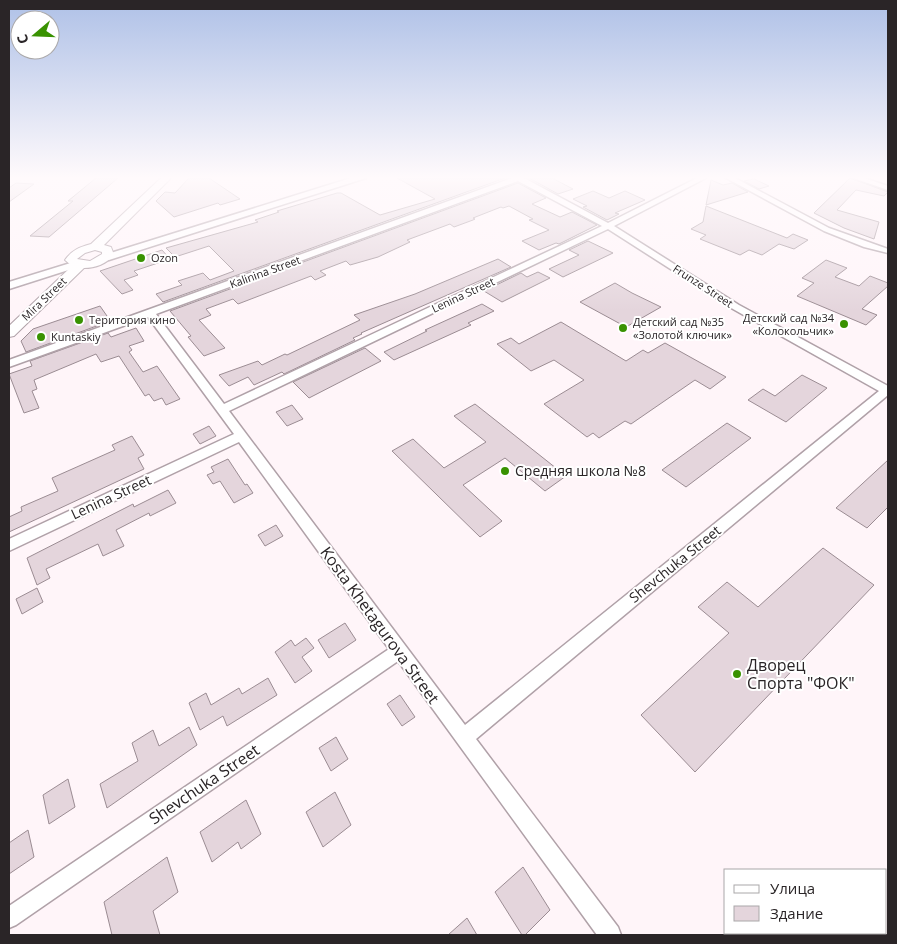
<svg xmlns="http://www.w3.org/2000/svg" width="897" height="944" font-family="'Open Sans',sans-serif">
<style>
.building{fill:#e4d5dc;stroke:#9b8c93}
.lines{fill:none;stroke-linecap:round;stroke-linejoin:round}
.minor-casing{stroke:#b0a1a8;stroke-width:3}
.tertiary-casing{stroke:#b0a1a8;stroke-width:3}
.secondary-casing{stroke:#b0a1a8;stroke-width:2}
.minor{fill:#fff;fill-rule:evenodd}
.tertiary{fill:#fff;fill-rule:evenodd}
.secondary{fill:#fff;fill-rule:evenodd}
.poi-dot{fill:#399201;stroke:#fff;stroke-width:2}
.labels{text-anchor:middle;stroke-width:4;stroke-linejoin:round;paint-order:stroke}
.far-poi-label{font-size:11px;fill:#2a2527;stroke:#fff;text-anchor:start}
.far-street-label{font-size:11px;fill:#2a2527;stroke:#fff}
.poi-label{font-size:14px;fill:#2a2527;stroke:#fff;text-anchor:start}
.street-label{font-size:14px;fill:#2a2527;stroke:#fff}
.near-street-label{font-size:16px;fill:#2a2527;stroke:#fff}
.near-poi-label{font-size:16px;fill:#2a2527;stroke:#fff;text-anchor:start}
</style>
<rect width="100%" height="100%" fill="#fff5f9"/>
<g class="building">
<path d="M96,178h22l-69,59 -19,-1 43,-35h-5z"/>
<path d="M189,178h20l31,21 -20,6 -2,-2 -44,14 -18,-16 9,-9 10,1z"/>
<path d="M397,178h108l-342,124 -7,-8 26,-9 -4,-4 25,-8 7,7 24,-9 -25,-25 -34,11 -9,-9 92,-26 -3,-2 24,-8 -2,-1 60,-18h4l39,22 55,-16z"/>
<path d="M529,178h23l21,11 -15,5z"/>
<path d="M850,178l38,14 -4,4 -28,-6 -19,20 42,12 -5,17 -30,-11 -30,-15z"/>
<path d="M754,179l15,7 -10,3 -15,-8z"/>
<path d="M711,180l12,5 9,-2 16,9 -42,13z"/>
<path d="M16,183l18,1 -25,18v-14z"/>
<path d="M518,183l28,15 -14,6 28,13 12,-5 25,13 -38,19 -3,-1 -17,7 -17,-9 27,-11 -20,-10 4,-1 -24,-13 -6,2 -2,-1 -28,11 2,1 -2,1 -19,7 -4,-3 -43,16 3,2 -32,15 -28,8 -4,-4 -26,10 6,4 -11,5 -4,-4 -73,28 -5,-5 -27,10 5,6 -12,5 26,28 -21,8 -16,-19 3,-1 -21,-25z"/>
<path d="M593,191l16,7 16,-7 20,9 -30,13 4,1 -12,6 -24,-13 4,-1 -14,-7z"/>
<path d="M706,206l81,32 6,-4 15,6 -14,9 -15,-5 -17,11 -13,-5 -9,5 -40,-16 6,-4 -15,-6 12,-7z"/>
<path d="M588,241l25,12 -50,24 -14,-8 30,-14 -10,-5z"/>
<path d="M162,250l8,9 -36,12 4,4 -14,5 9,10 -11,4 -22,-23z"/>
<path d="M498,259l13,8 -150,66 1,1 -9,4 2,2 -71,34 -2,-2 -28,13 -6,-8 -19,9 -10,-11 39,-14 4,4 23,-11 2,1 73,-35 -6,-5 61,-21z"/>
<path d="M826,260l21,8 -12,9 24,9 11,-10 18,7v3l-26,23 15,6 -11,10 -69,-29 17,-13 -12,-5z"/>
<path d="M538,272l12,6 -48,24 -18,-11 37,-18 6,4z"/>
<path d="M615,283l17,10 29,14 -35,20 -46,-25z"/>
<path d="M482,304l12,7 -26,12 3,2 -77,35 -10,-8 43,-21 -2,-1z"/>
<path d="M100,306l7,10 -9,3 4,5 -76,28 -5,-11 12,-12z"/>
<path d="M561,322l65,39 17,-11 5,3 17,-10 61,34 -16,12 -15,-9 -64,44 -6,-3 -26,17 -6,-5 -6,4 -43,-33 40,-24 -30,-20 -23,11 -34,-27 14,-6 8,6z"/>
<path d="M136,328l8,13 -15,5 3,4 -3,2 14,20 14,-6 23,33 -14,6 -4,-7 -8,3 -5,-7 -4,2 -26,-40 -18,6 -5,-8 -62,26 3,9 -5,2 7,17 -15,5 -15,-39 23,-8 -2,-5 78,-28 3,4z"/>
<path d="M365,348l16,13 -72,37 -16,-16z"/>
<path d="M802,375l25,13 -41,34 -38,-22 15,-11 12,7z"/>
<path d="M475,404l91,72 -21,15 -40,-33 -42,27 39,36 -22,16 -88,-86 21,-12 31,29 42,-26 -32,-26z"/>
<path d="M292,405l11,14 -16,7 -11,-14z"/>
<path d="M727,423l24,15 -65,49 -24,-17z"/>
<path d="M209,426l7,10 -16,8 -7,-10z"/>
<path d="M132,436l12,19 -6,3 6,11 -135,63v-15l13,-6 -1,-4 37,-16 -6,-13 63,-28 -3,-5z"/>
<path d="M228,459l17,26 2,-1 6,9 -19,10 -14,-22 -7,3 -6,-9 7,-3 -3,-5z"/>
<path d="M888,460v47l-21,21 -31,-20z"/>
<path d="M168,490l8,13 -26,13 -1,-3 -33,17 8,16 -21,10 -5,-12 -52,25 4,9 -13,7 -10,-27 106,-54 1,3z"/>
<path d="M276,525l7,11 -18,10 -7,-11z"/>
<path d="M823,548l51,37 -179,187 -54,-57 88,-82 -31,-26 29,-25 31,25z"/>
<path d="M37,588l6,14 -21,12 -6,-15z"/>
<path d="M345,623l11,17 -27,18 -11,-18z"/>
<path d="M306,638l8,10 -12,9 10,14 -17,12 -20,-31 16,-12 4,6z"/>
<path d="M268,678l9,17 -50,31 -4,-10 -23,14 -11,-27 17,-10 5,12 28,-17 3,6z"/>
<path d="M400,695l15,22 -13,9 -15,-22z"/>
<path d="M189,727l8,18 -90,63 -7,-24 38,-23 -6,-18 21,-13 6,16z"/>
<path d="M336,737l12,22 -17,12 -12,-23z"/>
<path d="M68,779l7,28 -26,17 -6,-29z"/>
<path d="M335,792l16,33 -28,22 -17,-35z"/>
<path d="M246,800l15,34 -20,15 -3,-7 -26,20 -12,-30z"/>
<path d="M28,830l6,27 -25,17v-31z"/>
<path d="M167,857l11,35 -25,19 7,24h-48l-8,-33z"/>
<path d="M523,867l27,43 -25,25h-3l-27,-43z"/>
<path d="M467,918l10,17h-29z"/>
</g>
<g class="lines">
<g class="minor-casing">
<g id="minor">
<path d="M512,178h12l84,45 89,-45h9l-92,48 125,79 149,81v9l-412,344 142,188 3,8h-24l-199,-274 -382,264 -7,3v-22l380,-257 -150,-207 -230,109v-12l225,-105 -86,-117 -139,50v-7zM518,181l84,45 -378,178 -68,-90zM608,229l125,80 146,82 -414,334 -236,-314z"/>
<path d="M726,178h9l94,50 59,21v4l-24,-6 -40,-16z"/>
<path d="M853,178h11l24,8v4z"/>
</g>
</g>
<g class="tertiary-casing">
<g id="tertiary">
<path d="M351,178h15l-257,82h-8l-1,-2 1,-2z"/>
<path d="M77,261l5,3 -1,2 -72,23v-7z"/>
</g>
</g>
<g class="secondary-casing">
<path id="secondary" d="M161,178h10l-67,67 7,2 3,8c-8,9 -19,13 -30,13l-70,68 -5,1v-11l63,-60 -7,-6c7,-10 15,-13 26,-16zM95,250l7,2v2l-12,7 -13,-2 8,-6z"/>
</g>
<use href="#minor" class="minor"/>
<use href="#tertiary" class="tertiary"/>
<use href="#secondary" class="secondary"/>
</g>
<linearGradient id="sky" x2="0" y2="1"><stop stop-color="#afc1e7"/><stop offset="0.57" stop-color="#fffafc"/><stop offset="1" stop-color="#fffafc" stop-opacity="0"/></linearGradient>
<rect width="897" height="311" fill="url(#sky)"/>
<g class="poi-dot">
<circle cx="141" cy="258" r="5"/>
<circle cx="79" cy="320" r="5"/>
<circle cx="844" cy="324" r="5"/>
<circle cx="623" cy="328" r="5"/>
<circle cx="41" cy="337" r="5"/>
<circle cx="505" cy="471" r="5"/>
<circle cx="737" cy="674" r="5"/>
</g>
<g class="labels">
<g class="far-poi-label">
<text x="151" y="262">Ozon</text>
<text x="834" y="322" text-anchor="end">Детский сад №34<tspan x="834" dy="13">«Колокольчик»</tspan></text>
<text x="89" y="324">Територия кино</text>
<text x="633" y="326">Детский сад №35<tspan x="633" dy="13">«Золотой ключик»</tspan></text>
<text x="51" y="341">Kuntaskiy</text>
</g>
<g class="far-street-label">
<text transform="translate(265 272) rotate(-20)" y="4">Kalinina Street</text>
<text transform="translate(703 286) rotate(33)" y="4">Frunze Street</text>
<text transform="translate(463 295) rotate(-25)" y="4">Lenina Street</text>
<text transform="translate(44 299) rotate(-44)" y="4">Mira Street</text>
</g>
<g class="poi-label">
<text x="515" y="476">Средняя школа №8</text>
</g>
<g class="street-label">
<text transform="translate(111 497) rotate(-25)" y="5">Lenina Street</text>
<text transform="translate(675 564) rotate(-39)" y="5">Shevchuka Street</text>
</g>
<g class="near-street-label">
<text transform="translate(380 625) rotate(54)" y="6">Kosta Khetagurova Street</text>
<text transform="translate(204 784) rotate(-34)" y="6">Shevchuka Street</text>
</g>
<g class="near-poi-label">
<text x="747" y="671">Дворец<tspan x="747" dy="18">Спорта "ФОК"</tspan></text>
</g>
</g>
<rect width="897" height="944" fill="none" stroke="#2a2527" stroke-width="20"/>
<rect x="724" y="869" width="162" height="65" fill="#ffffff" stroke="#aaa8a9"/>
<rect x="734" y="885" width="25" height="8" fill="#ffffff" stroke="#aaa8a9"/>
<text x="770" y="894" font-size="15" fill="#2a2527">Улица</text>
<rect x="734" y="906" width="25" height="15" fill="#e4d5dc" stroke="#aaa8a9"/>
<text x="770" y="919" font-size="15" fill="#2a2527">Здание</text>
<g transform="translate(35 35) rotate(251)"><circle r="24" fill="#ffffff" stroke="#aaa8a9"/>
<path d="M0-4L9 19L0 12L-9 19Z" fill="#399201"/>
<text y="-8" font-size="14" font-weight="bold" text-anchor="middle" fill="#2a2527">С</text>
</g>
</svg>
